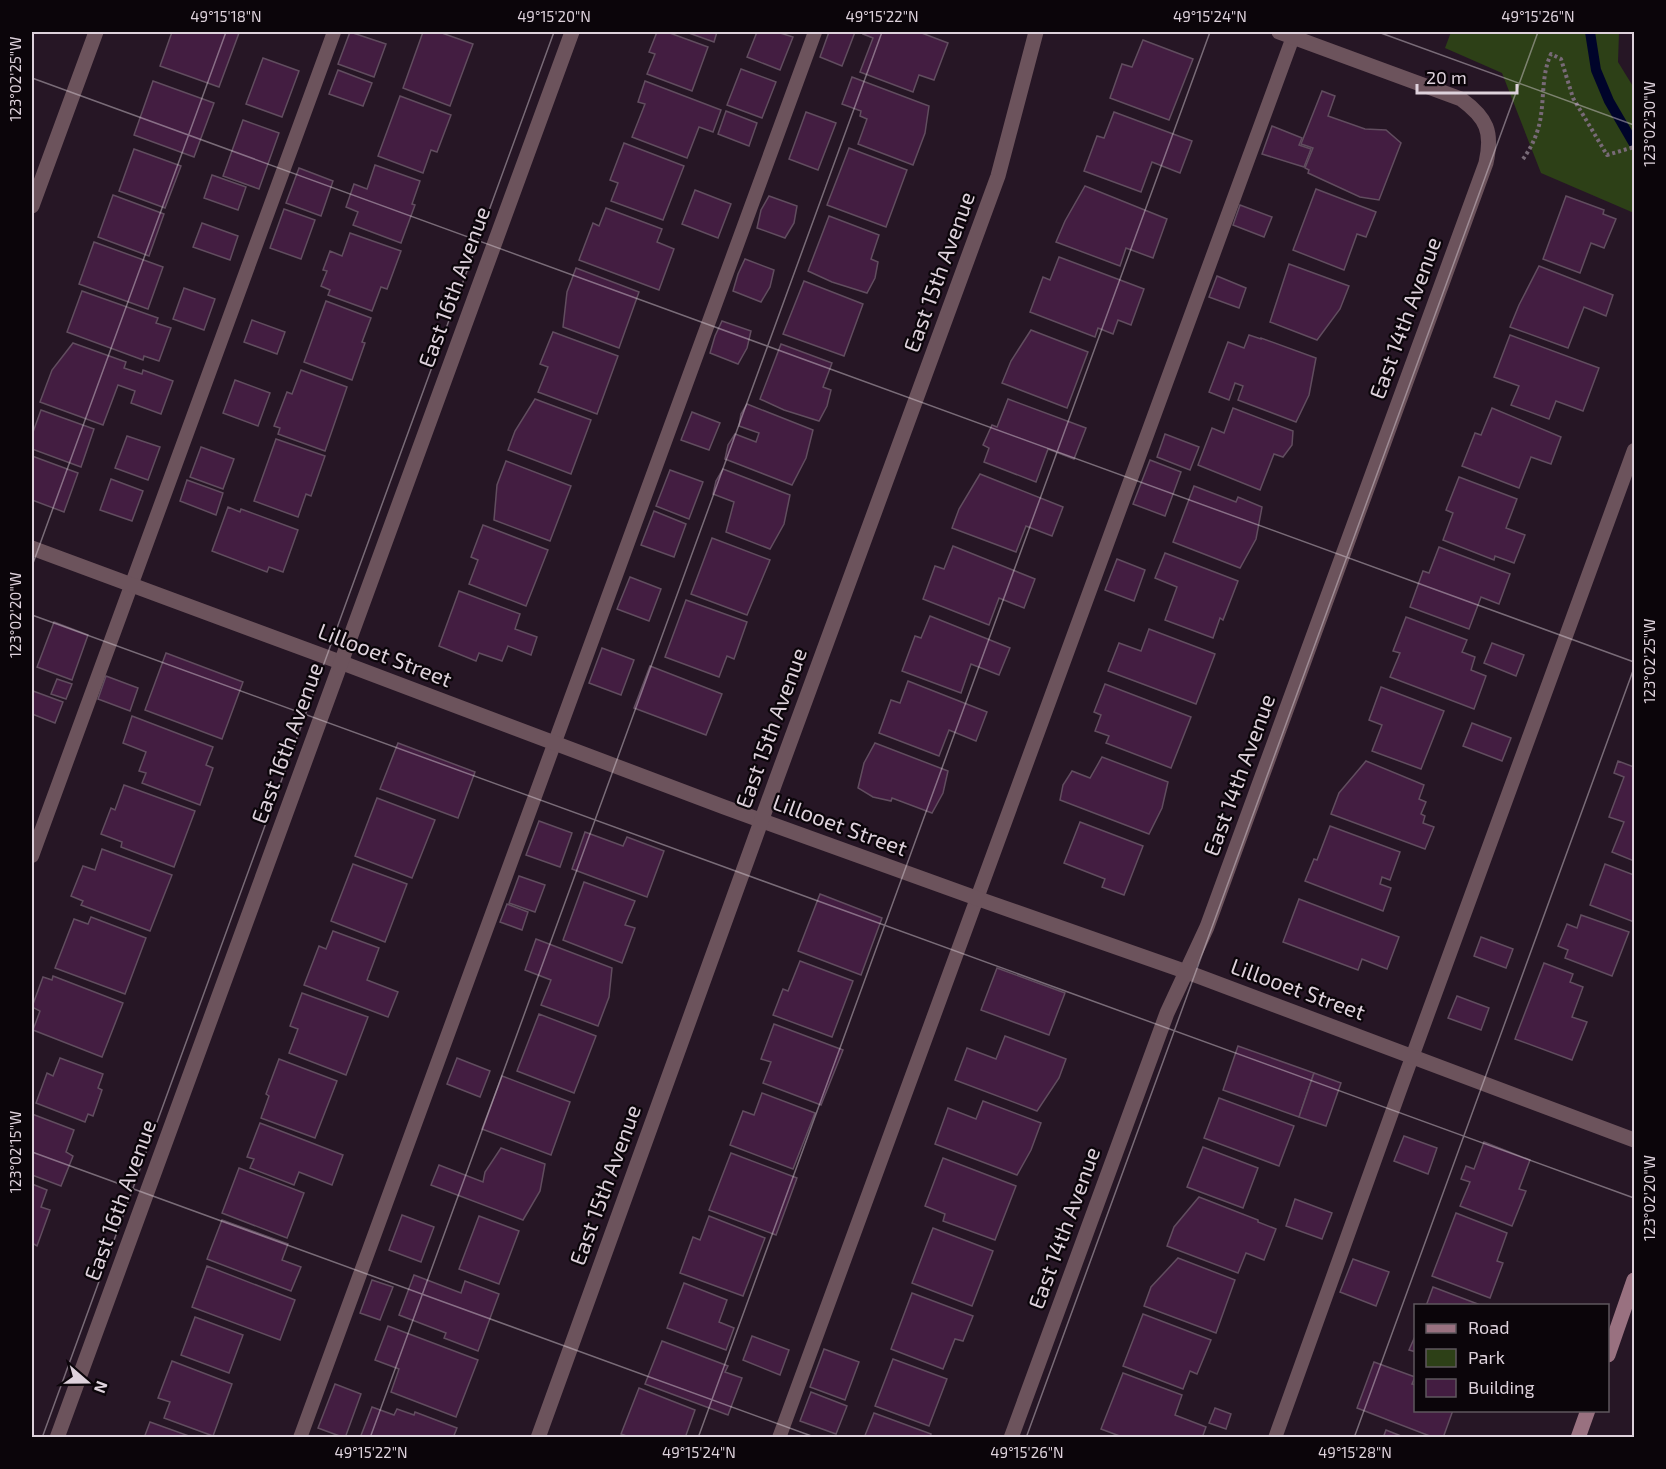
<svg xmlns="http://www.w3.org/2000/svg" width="1666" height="1469" font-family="'Exo 2',sans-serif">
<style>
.green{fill:#2d4017}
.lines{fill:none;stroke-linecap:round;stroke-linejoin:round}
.stream{stroke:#00042a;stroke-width:10}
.building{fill:#431d41;stroke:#614d5f;stroke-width:1.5}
.path{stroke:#786a77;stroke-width:4;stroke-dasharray:3 3;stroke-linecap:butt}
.service{stroke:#6c535c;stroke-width:14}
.minor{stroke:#6c535c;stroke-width:15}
.secondary{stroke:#997180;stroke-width:15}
.ticks{fill:none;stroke:#ded2dc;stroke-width:1.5;stroke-opacity:0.45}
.labels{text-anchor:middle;stroke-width:4.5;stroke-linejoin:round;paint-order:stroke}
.street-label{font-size:22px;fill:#ded2dc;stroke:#0b050a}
.neatline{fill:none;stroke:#ded2dc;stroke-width:2}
.ticks-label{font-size:15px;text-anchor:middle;fill:#ded2dc}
</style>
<rect width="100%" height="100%" fill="#261625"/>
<path class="green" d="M1451,32h168l-1,30 16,26v125l-93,-40 -39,-100 -57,-25z"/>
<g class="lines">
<path class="stream" d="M1590,32l6,38 13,31 25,43"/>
</g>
<g class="building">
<path d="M172,32l67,1 -20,54 -59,-21z"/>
<path d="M350,32l36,12 -12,33 -36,-13z"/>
<path d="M423,32h16l34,12 -23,62 -47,-18z"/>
<path d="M657,32h10l41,15 -16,44 -45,-17 8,-20 -6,-2z"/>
<path d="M686,32h31l-3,10z"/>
<path d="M757,32h20l16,5 -13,33 -33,-13z"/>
<path d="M829,32h26l-13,34 -22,-9z"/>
<path d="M864,32h55l29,11 -14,37 -15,-5 -6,17 -53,-20 13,-34 -10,-4z"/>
<path d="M1143,40l50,19 -24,61 -59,-22 12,-34 10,3z"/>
<path d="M263,58l36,13 -17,46 -36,-13z"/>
<path d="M741,69l35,13 -14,36 -35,-13z"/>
<path d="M338,70l34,13 -9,23 -34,-12z"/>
<path d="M852,77l77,29 -4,27 -12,32 -55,-21 9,-25 -7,-3 1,-5 -19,-7z"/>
<path d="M153,81l61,22 -20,54 -60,-22z"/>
<path d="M645,81l76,29 -8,22 -14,-5 -12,31 -55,-21 13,-33 -7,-2z"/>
<path d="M1322,91l13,5 -7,20 37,13 21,1 15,13 -22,57 -19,-3 -52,-24 1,-3 -4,-2 8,-20 -12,-4z"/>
<path d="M400,96l51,19 -14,37 -6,-2 -8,23 -45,-17z"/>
<path d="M726,111l31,12 -8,23 -31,-12z"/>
<path d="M806,112l30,11 -18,47 -29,-11z"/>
<path d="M1114,112l78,29 -12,32 -28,-11 -11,30 -57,-21 13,-35 7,2z"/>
<path d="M243,120l36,13 -20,56 -36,-13z"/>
<path d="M1272,126l30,12 -3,7 12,4 -7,18 -42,-13z"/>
<path d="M624,143l60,23 -21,54 -52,-19 7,-18 -8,-3z"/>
<path d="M849,148l58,22 -21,57 -59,-22z"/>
<path d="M134,149l47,17 -16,42 -46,-17z"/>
<path d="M375,165l45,16 -8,23 3,1 -14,38 -48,-18 5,-13 -12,-5 8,-23 13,5z"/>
<path d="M299,168l34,13 -12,35 -35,-13z"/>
<path d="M212,175l34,12 -8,23 -34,-12z"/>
<path d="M1085,186l82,33 -14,39 -27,-10 -6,18 -64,-24 9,-21z"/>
<path d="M1316,189l60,23 -10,25 -9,-3 -13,36 -51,-20z"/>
<path d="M695,190l36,14 -13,34 -36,-14z"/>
<path d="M113,195l51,19 -15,42 -51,-19z"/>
<path d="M769,196l28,10 -3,17 -9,15 -28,-10 4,-18z"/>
<path d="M1566,196l38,14 -1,4 13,5 -12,29 -13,-5 -11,30 -37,-14z"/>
<path d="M1240,205l32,12 -8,20 -31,-12z"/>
<path d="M606,208l56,21 -5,13 17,7 -15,41 -80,-30 14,-37 6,3z"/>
<path d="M284,209l31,11 -14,39 -31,-11z"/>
<path d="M829,216l50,19 -8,24 7,3 -3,16 -8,15 -35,-11 -24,-11z"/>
<path d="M202,223l36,13 -8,24 -37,-13z"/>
<path d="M350,233l51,18 -14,38 -6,-2 -9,24 -44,-16 2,-5 -9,-4 6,-15 -4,-1 7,-19 12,5z"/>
<path d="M94,242l69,25 -15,42 -69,-25z"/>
<path d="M1059,257l85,32 -13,36 -13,-5 -5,14 -15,-6 -3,9 -65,-25 13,-35 7,3z"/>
<path d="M745,259l29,11 -4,17 -9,15 -28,-11 5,-17z"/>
<path d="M1289,264l60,22 -9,23 -23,31 -47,-18z"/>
<path d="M1539,266l74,29 -7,21 -22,-9 -16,41 -58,-21 9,-22z"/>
<path d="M576,268l63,24 -20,56 -56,-21 4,-35z"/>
<path d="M1217,276l29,12 -7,20 -30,-11z"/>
<path d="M804,281l59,23 -19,52 -61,-22z"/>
<path d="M184,288l31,11 -11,31 -31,-11z"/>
<path d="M82,291l76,27 -2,5 15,5 -12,33 -15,-5 -1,4 -76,-28z"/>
<path d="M326,301l45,17 -9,24 3,1 -13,37 -48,-18z"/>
<path d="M252,320l33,12 -8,22 -33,-12z"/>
<path d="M722,321l29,10 -4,17 -9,16 -28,-11 5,-17z"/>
<path d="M1031,330l57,22 -21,56 -65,-25 9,-22z"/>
<path d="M553,332l65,24 -21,58 -59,-22 10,-25 -8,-3z"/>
<path d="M1249,335l12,4v-1l55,20 -7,37 -13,27 -58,-22 5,-14 -8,-3 -6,17 -20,-8 19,-50 16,6z"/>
<path d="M1510,335l89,33 -16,43 -27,-10 -7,18 -38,-14 8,-19 -25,-9z"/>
<path d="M73,343l53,19 -2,6 18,6 1,-4 30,11 -12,33 -30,-11 4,-12 -17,-6 -15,40 -63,-23 12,-32z"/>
<path d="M781,344l51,19 -9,24 8,3 -4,16 -8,15 -35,-11 -24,-11z"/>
<path d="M301,370l46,17 -22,64 -47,-17 2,-6 -6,-2 13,-34 5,2z"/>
<path d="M235,380l35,13 -12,33 -35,-13z"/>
<path d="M535,399l56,21 -20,54 -63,-24 7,-19z"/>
<path d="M1008,399l78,29 -12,31 -26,-10 -12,33 -52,-20 5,-14 -6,-3 9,-20 5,2z"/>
<path d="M747,404l66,26 -7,28 -14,27 -67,-26 3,-14 7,-11 21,8 3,-9 -20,-7 2,-12z"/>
<path d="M1233,408l60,23 -1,14 -9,12 -9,-3 -14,36 -62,-25 14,-37 12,5z"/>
<path d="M1492,408l69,29 -10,27 -20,-7 -12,31 -57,-22 13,-33 6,2z"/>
<path d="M41,410l53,19 -13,38 -49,-18v-14z"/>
<path d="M692,412l28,11 -11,27 -28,-10z"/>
<path d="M1165,434l34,13 -9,23 -33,-13z"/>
<path d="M127,436l33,11 -12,33 -33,-12z"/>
<path d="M276,439l49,17 -14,40 -5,-2 -8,23 -44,-16z"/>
<path d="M201,447l33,12 -11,30 -33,-12z"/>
<path d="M32,456l46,17 -14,39 -32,-12z"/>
<path d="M1150,460l31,12 -16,44 -32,-12z"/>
<path d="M506,461l65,25 -21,55 -56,-21 3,-35z"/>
<path d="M723,469l67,26 -6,29 -14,25 -44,-17 8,-30 -21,-8 3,-13z"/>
<path d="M670,470l33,12 -14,37 -33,-13z"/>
<path d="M980,474l83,33 -11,29 -26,-10 -10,26 -64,-24 7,-19z"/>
<path d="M1459,477l58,22 -11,29 19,7 -11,28 -19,-7 -1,4 -51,-20 10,-27 -7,-3z"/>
<path d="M111,479l32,12 -11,30 -32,-11z"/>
<path d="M187,480l36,13 -7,22 -36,-14z"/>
<path d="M1194,486l42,16 2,-5 24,10 -6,32 -16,29 -67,-26z"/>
<path d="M228,507l12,5 1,-3 57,21 -15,42 -14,-5 -2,5 -55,-21z"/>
<path d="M654,511l32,13 -12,33 -33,-12z"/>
<path d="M483,525l65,25 -22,56 -57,-22 9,-24 -7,-3z"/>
<path d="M712,538l58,22 -23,55 -56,-21z"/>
<path d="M953,546l82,33 -11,29 -25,-10 -10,27 -66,-26 12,-33 9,3z"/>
<path d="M1439,547l71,27 -11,30 -18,-7 -12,32 -59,-22 13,-36 6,2z"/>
<path d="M1165,553l73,28 -15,39 -3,-2 -7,20 -48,-18 12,-33 -22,-9z"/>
<path d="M1117,559l28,11 -11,31 -29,-11z"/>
<path d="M630,577l31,12 -12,32 -32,-12z"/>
<path d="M459,591l61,23 -5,15 22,8 -6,18 -23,-9 -6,15 -23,-8 -3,8 -37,-15z"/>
<path d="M686,600l61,22 -13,37 -7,-3 -8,21 -54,-20z"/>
<path d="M930,616l80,32 -11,27 -28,-11 -10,29 -59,-22 13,-35 6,2z"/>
<path d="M1406,617l61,23 -5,12 13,5 -4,13 15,6 -12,33 -84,-32 10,-24 -7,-2z"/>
<path d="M54,622l34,13 -16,45 -35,-13z"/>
<path d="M1149,629l66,25 -19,50 -88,-33 11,-28 22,8z"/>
<path d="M1492,643l32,12 -8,21 -32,-13z"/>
<path d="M602,648l32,12 -13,35 -32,-12z"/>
<path d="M166,653l77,29 -21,57 -77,-29z"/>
<path d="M650,666l72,28 -16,41 -72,-27z"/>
<path d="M106,676l32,12 -8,23 -32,-12z"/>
<path d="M57,679l15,5 -6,15 -15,-5z"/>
<path d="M908,681l79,31 -11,29 -27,-11 -10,26 -60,-23 12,-33 9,3z"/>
<path d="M1105,684l86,33 -20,51 -65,-25 3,-7 -14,-5 6,-16 -7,-3z"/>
<path d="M1381,687l63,24 -23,58 -49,-18 10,-26 -13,-5z"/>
<path d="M33,691l30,11 -8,21 -23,-9z"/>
<path d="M132,716l81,31 -7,18 7,3 -13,37 -58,-22 4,-10 -7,-2 7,-19 -23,-9z"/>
<path d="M1472,723l39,15 -9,23 -39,-15z"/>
<path d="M398,743l77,29 -17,46 -78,-29z"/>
<path d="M875,743l73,28 -5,22 -11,20 -40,-15 -1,3 -18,-4 -15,-9 6,-25z"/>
<path d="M1102,757l66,25 -6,26 -13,26 -89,-34 3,-15 9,-14 18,7z"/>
<path d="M1366,761l58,24 -5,14 7,3 -5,12 4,2 -2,7 11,4 -9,22 -94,-35 8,-21z"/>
<path d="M1618,761l16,6v94l-22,-9 12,-30 -15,-5 15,-40 -10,-4z"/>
<path d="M124,785l71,26 -21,56 -53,-20 1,-5 -21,-8 10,-26 4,2z"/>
<path d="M377,798l58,22 -23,58 -57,-22z"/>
<path d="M539,821l33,12 -12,34 -34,-12z"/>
<path d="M1080,822l63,24 -19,49 -22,-8 3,-8 -41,-16z"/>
<path d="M1330,826l70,26 -10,28 -8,-3 -2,7 11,4 -8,23 -78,-30 9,-22 3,1z"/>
<path d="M585,832l38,14 4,-9 37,14 -17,46 -75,-28z"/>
<path d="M102,849l70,26 -22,56 -69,-26 2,-4 -12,-5 12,-30 12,4z"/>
<path d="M353,864l54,20 -22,58 -54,-21z"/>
<path d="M1605,864l29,11v47l-44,-17z"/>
<path d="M519,876l26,9 -10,27 -26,-9z"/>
<path d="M584,882l51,19 -10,24 10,3 -13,35 -59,-23z"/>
<path d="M820,894l62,24 -21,57 -63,-24z"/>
<path d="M1299,899l100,38 -12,32 -25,-10 -4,11 -75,-28z"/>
<path d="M507,904l21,8 -6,18 -22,-8z"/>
<path d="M1581,915l48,17 -17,44 -47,-18 3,-8 -10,-4 9,-22 10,4z"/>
<path d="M91,917l55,21 -21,56 -70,-26 19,-49 14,5z"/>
<path d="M333,931l46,17 -12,32 31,12 -10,25 -84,-32 15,-39 7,3z"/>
<path d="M1481,937l32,12 -7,19 -32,-12z"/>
<path d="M536,939l76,29 -3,29 -11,29 -57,-21 10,-25 -26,-10z"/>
<path d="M800,961l53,20 -21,56 -59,-22 10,-26 5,2z"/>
<path d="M1544,963l29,11 -3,8 13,5 -11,30 15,5 -15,38 -57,-21z"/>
<path d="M997,968l68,25 -16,42 -68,-25z"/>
<path d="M53,976l70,27 -21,54 -69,-27 7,-19 -8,-4 11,-30 9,3z"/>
<path d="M302,993l66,24 -22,58 -57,-22 9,-24 -8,-3z"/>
<path d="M1457,996l32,12 -8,22 -33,-12z"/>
<path d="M539,1014l57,22 -22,57 -57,-22z"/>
<path d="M774,1024l69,26 -22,55 -58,-22 8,-21 -10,-3z"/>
<path d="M1005,1036l61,23 -7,19 -22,33 -82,-31 12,-32 29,11z"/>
<path d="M1238,1046l76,27 -15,44 -76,-27z"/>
<path d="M60,1058l43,16 -5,14 4,2 -9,26 -5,-2 -3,8 -49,-19 11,-30 6,3z"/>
<path d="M457,1058l33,13 -10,26 -33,-13z"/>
<path d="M279,1059l58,22 -22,57 -54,-20 8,-22 -3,-2z"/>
<path d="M1314,1073l27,10 -15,43 -27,-9z"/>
<path d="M502,1076l68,26 -19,53 -69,-26z"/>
<path d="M762,1093l53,20 -22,56 -63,-24 13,-34 11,4z"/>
<path d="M1219,1098l75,28 -15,40 -75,-28z"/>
<path d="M983,1101l58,22 -10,27 -14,25 -82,-31 13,-36 28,11z"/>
<path d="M32,1114l42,16 -8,22 7,4 -12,30 -29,-11z"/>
<path d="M260,1123l83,32 -11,30 -33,-13 -5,13 -44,-17 4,-9 -7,-2z"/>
<path d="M1404,1136l33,12 -9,26 -34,-13z"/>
<path d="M1484,1142l46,18 -11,29 7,2 -14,35 -52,-20 10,-24 -9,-3 5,-13 8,3z"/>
<path d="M1203,1147l55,21 -15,40 -56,-21z"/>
<path d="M501,1148l44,16 -5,27 -17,29 -92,-35 8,-20 44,17 2,-10z"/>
<path d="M731,1153l66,25 -21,57 -67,-25z"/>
<path d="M943,1158l73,28 -21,54 -52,-19 2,-7 -20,-8z"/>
<path d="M239,1168l65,25 -17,45 -65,-25z"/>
<path d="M32,1184l15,6 -6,17 9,3 -13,36 -5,-3z"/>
<path d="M1199,1197l59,23v2l18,7 -12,31 -18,-7 -8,20 -71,-27 7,-19z"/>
<path d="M1295,1199l37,14 -10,26 -36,-13z"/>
<path d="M1456,1213l51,20 -10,28 6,2 -13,35 -58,-22z"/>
<path d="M402,1215l32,12 -13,35 -32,-12z"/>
<path d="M479,1216l40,15 -20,53 -40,-15z"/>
<path d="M709,1216l56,22 -22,58 -63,-23 13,-36 7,3z"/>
<path d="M222,1220l66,24 -6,16 19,7 -10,24 -84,-32z"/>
<path d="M933,1228l60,23 -21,55 -60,-23z"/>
<path d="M1178,1258l57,22 -19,53 -72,-27 7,-19z"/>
<path d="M1353,1259l36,13 -13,34 -36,-14z"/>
<path d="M207,1266l88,34 -15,40 -88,-33z"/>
<path d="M414,1275l47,18 4,-12 34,13 -21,57 -34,-13 2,-5 -47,-18z"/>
<path d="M372,1280l21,7 -13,33 -20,-7z"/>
<path d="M684,1283l43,17 -8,22 15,6 -8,22 -59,-22z"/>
<path d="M1433,1287l50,19h-57z"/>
<path d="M912,1293l61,23 -10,25 -8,-2 -12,30 -52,-20z"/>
<path d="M1143,1314l68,26 -14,34 -7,-3 -7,18 -60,-23z"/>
<path d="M195,1317l48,18 -14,38 -48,-18z"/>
<path d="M388,1326l90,34 -22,57 -65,-25 8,-23 -24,-9z"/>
<path d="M1416,1334v18l-7,-2z"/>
<path d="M752,1336l37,14 -9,25 -37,-15z"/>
<path d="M662,1341l66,25 -3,6 17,6 -14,37 -83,-31z"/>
<path d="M824,1349l35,13 -14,38 -35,-13z"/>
<path d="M893,1359l54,20 -18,47 -54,-20z"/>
<path d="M172,1361l60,23 -19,52 -49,-18 6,-16 -12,-4z"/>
<path d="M1374,1362l41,15 -3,7 4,1v25h37l-10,28h-8l-78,-30z"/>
<path d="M1123,1373l59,22 -7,20 31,12 -4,11h-77l-24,-9z"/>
<path d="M335,1384l26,10 -16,44 -27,-10z"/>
<path d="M639,1388l56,22 -10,28h-53l-11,-4z"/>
<path d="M811,1392l36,14 -11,28 -36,-13z"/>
<path d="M372,1407l22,8 3,-6 17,6 1,-3 42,16 -4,10h-93z"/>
<path d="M1215,1408l16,6 -5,15 -17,-6z"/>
<path d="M874,1413l57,21 -1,4h-66z"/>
<path d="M150,1422l39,14v2h-45z"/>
<path d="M1386,1430l20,8h-23z"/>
</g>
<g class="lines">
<path class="path" d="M1523,159c9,-12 16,-28 18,-44 3,-20 1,-42 10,-61l10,5 12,39 34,57 27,-8"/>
<g class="service">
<path d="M32,856l302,-824"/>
<path d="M300,1438l515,-1406"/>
<path d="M779,1438l514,-1401"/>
<path d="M1275,1438l125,-348 234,-640"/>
</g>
<g class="minor">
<path d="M32,206l64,-174"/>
<path d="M32,548l308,114 384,145 252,91 211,74 447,168"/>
<path d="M57,1438l515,-1406"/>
<path d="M538,1438l237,-655 223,-607 38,-144"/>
<path d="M1011,1438l156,-425 40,-86 279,-764c7,-31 1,-45 -25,-64l-182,-67"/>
</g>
<g class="secondary">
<path d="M1608,1355l26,-75"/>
<path d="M1578,1438l10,-28"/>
</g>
</g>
<path class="ticks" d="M1378,32l256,93M32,78l1602,584M32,566l194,-534M32,615l1602,583M32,1152l785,286M42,1438l512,-1406M370,1438l512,-1406M698,1438l512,-1406M1026,1438l512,-1406M1354,1438l280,-770"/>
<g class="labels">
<g class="street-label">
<text transform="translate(939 272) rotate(-70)" y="8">East 15th Avenue</text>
<text transform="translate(454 287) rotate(-70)" y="8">East 16th Avenue</text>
<text transform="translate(1405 318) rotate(-70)" y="8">East 14th Avenue</text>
<text transform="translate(385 655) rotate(21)" y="8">Lillooet Street</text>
<text transform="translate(771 728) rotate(-70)" y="8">East 15th Avenue</text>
<text transform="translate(287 743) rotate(-70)" y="8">East 16th Avenue</text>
<text transform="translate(1239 775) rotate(-70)" y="8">East 14th Avenue</text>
<text transform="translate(840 825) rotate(20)" y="8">Lillooet Street</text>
<text transform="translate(1298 989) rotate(20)" y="8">Lillooet Street</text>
<text transform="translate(605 1185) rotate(-70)" y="8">East 15th Avenue</text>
<text transform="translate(120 1200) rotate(-70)" y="8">East 16th Avenue</text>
<text transform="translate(1064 1228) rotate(-70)" y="8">East 14th Avenue</text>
</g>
</g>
<rect width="1666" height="1469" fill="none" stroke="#0b050a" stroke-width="66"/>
<rect x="1414" y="1304" width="195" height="108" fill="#0b050a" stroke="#5f575e" stroke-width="1.5"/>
<rect x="1426" y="1324" width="30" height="9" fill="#997180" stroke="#5f575e" stroke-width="1.5"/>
<text x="1468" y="1334" font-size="18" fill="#ded2dc">Road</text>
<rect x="1426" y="1349" width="30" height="18" fill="#2d4017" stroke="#5f575e" stroke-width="1.5"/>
<text x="1468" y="1364" font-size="18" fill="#ded2dc">Park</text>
<rect x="1426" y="1379" width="30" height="18" fill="#431d41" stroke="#5f575e" stroke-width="1.5"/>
<text x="1468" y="1394" font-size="18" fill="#ded2dc">Building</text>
<g transform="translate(87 1382) rotate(110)" stroke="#0b050a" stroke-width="4.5" paint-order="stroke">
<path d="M0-4.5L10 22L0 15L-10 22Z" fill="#ded2dc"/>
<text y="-9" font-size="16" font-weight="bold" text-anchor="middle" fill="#ded2dc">N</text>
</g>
<path d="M1417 84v9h100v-9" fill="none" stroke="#ded2dc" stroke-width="3"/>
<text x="1426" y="84" font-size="18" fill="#ded2dc" stroke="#0b050a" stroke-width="4.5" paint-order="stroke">20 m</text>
<rect x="33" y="33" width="1600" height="1403" class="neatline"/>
<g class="ticks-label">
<text x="226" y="22">49°15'18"N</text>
<text x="554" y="22">49°15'20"N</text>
<text x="882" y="22">49°15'22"N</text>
<text x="1210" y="22">49°15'24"N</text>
<text x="1538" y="22">49°15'26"N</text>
<text transform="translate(16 79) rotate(-90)" y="5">123°02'25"W</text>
<text transform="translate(1650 124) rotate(-90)" y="5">123°02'30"W</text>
<text transform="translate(16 615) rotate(-90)" y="5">123°02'20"W</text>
<text transform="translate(1650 661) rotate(-90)" y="5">123°02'25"W</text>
<text transform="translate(16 1152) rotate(-90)" y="5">123°02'15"W</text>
<text transform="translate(1650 1198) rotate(-90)" y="5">123°02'20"W</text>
<text x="371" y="1458">49°15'22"N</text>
<text x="699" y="1458">49°15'24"N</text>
<text x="1027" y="1458">49°15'26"N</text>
<text x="1355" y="1458">49°15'28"N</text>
</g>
</svg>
